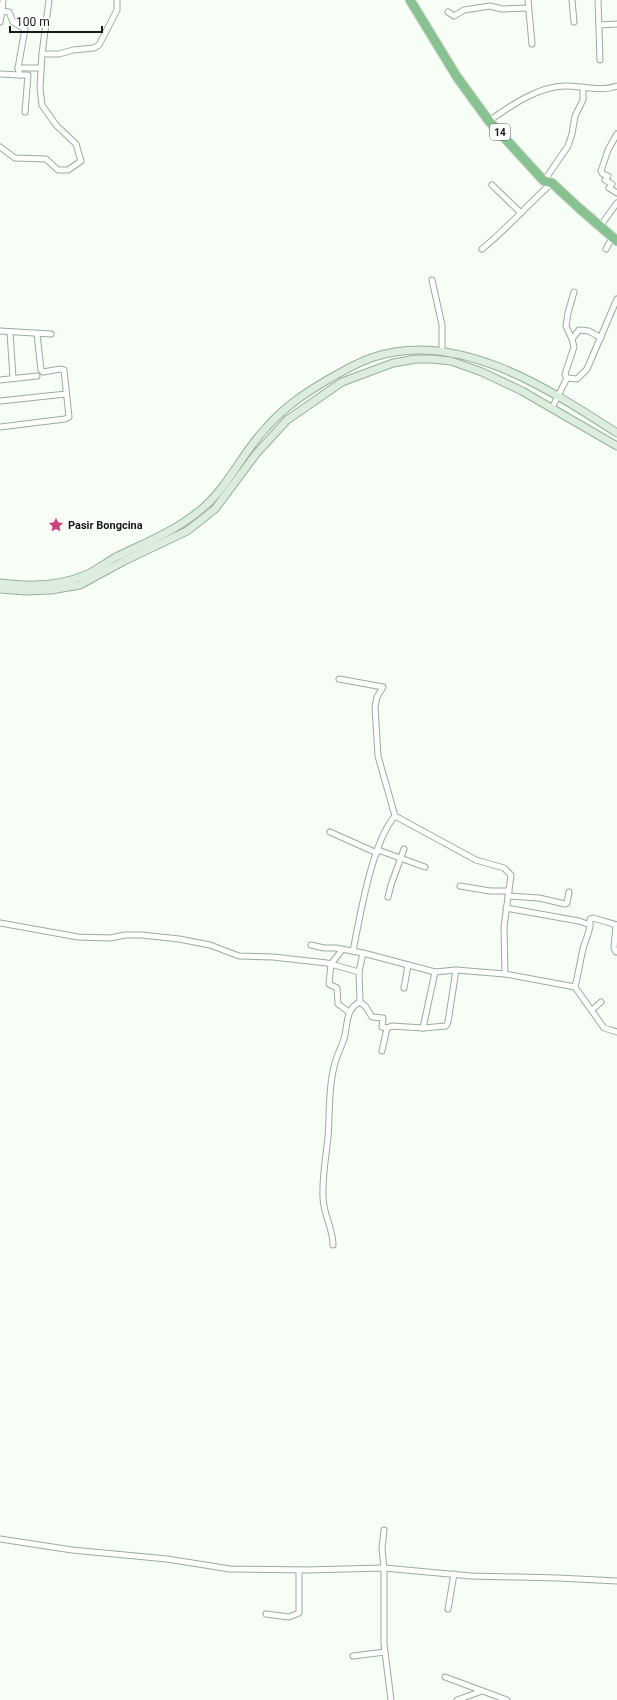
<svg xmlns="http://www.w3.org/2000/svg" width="617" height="1700" font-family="Roboto,sans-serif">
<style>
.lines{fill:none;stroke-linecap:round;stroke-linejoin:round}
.street-casing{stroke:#99ad9b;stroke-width:7}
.secondary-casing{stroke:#99ad9b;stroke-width:9}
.highway-casing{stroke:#d9dbd9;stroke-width:11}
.street{stroke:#fff;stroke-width:5}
.secondary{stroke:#dcedde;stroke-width:7}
.highway{stroke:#89c291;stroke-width:9}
.labels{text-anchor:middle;stroke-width:3.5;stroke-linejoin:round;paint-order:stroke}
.shield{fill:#fff;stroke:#5a5f5a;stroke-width:1}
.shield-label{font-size:10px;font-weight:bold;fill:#131b14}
.poi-label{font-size:11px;font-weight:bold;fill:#131b14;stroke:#fff;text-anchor:start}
</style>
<rect width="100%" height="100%" fill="#f6fef6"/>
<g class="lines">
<g class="street-casing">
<g id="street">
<path d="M528,0l4,44"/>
<path d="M572,0l2,22"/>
<path d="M598,0l2,60"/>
<path d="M2,11l1,-11"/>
<path d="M448,12l6,4 10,-6 26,-4 12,3 26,-1"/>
<path d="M0,22l2,-11 7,1 4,10 12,7 -7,39"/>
<path d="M600,25l17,-1"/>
<path d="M42,54l7,-54"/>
<path d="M0,74l20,1 -2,-7h23"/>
<path d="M20,75h8l-3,37"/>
<path d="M489,121c21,-15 50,-35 76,-35 17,0 35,6 52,0"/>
<path d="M617,134l-9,16 -7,21 2,3 5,2 -3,4 7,4 -3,4 8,5"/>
<path d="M0,147l15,11 31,1 12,11h10l13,-9 -5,-17 -20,-19 -14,-20 -2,-17 2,-34h17l14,-4 21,-2 5,-3 18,-35v-10"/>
<path d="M544,181l24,-35 4,-12 3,-18 8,-16v-13"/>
<path d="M492,185l29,28"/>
<path d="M601,225l16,-22"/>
<path d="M482,249c25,-20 46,-45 70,-66"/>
<path d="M606,249l6,-11"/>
<path d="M432,280l10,45v26"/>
<path d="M0,331l51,3"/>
<path d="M10,332l3,46"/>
<path d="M572,339l7,-9 10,1 12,7"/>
<path d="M567,378l-2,-3 1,-4 8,-24 -2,-8 -6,-13 2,-13 6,-21"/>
<path d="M0,380l37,-4"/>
<path d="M0,401l66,-7"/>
<path d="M552,408l15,-30 10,1 10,-10 30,-70"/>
<path d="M0,427l65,-8 4,-2 -5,-47 -4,-1 -17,3 -2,-2 -4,-36"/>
<path d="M339,679l44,8 -6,10 -2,10 3,49 17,60 81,44 28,8 7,7 -7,52 1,47"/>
<path d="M330,832l47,21"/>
<path d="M378,850l47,17"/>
<path d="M460,886l30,5h19"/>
<path d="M508,896l31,2 26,6 2,-1 2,-11"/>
<path d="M388,897l3,-12 13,-36"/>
<path d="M506,908l73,13 11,4c-1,10 -5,15 -7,24 -3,13 -5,26 -8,38l29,41 13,4"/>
<path d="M0,923l78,14 32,1 15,-3h17l37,4 31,6 29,11 34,1 54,6 32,9"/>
<path d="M590,925v-6l3,-1 24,7"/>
<path d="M311,945l13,3h12l27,5 72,19 21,-2 49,4 70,13"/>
<path d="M342,950l-11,14 -2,20 8,4 1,16 11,8"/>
<path d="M353,951c7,-35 19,-109 42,-135"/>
<path d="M616,952l-2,-4 2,-23"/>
<path d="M404,988l4,-23"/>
<path d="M360,1002l-1,-30 4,-19"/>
<path d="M592,1010l9,-8"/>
<path d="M423,1028l12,-56"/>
<path d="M382,1051l5,-23"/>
<path d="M333,1245c0,-17 -10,-31 -10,-48 -1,-20 3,-40 5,-60 2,-23 0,-47 6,-70 2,-10 7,-19 10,-28 4,-14 1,-30 16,-37l6,5 6,10 11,1 -1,9 5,1 5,-2 31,2 23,-2 2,-4 8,-52"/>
<path d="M384,1530l-2,19 2,19v76l7,56"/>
<path d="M0,1539l72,11 95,9 63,10 76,1 78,-2 87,8 87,2 59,3"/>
<path d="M448,1609l6,-35"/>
<path d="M266,1614l23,3 10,-4v-43"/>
<path d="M353,1656l32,-4"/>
<path d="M445,1677l62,23"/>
<path d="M457,1700l25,-9"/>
</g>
</g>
<g class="secondary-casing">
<g id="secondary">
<path d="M0,583c29,4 61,3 88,-9 10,-5 19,-12 28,-17 31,-15 62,-27 88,-50 25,-22 39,-55 62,-79 18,-21 39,-35 63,-49 14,-8 29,-17 45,-22 84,-28 175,32 243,76"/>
<path d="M0,589l25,2 26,-1 29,-5 44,-24 63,-30 28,-22 41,-55 31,-34 55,-38 51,-19 23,-4h15l20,2 31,11 40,19 95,55"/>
</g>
</g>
<g class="highway-casing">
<path id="highway" d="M410,0l47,77 32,44 55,60 8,2 27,25 38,33"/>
</g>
<use href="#street" class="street"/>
<use href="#secondary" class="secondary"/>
<use href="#highway" class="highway"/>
</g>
<defs>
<g id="sight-bare" transform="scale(1.2)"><path d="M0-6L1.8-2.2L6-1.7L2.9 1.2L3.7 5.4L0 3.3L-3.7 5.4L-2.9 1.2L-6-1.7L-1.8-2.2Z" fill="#cc437c" stroke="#fff" stroke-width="2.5" paint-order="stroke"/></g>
</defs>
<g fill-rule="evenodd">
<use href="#sight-bare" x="56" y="525"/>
</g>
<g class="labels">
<rect class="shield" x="490" y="124" width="20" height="16" rx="3"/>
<g class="shield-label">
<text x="500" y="136">14</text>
</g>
<g class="poi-label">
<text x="68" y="529">Pasir Bongcina</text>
</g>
</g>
<path d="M10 26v6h92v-6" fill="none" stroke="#131b14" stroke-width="2"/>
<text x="16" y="26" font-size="12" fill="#131b14" stroke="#ffffff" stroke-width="3" paint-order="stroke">100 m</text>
</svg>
